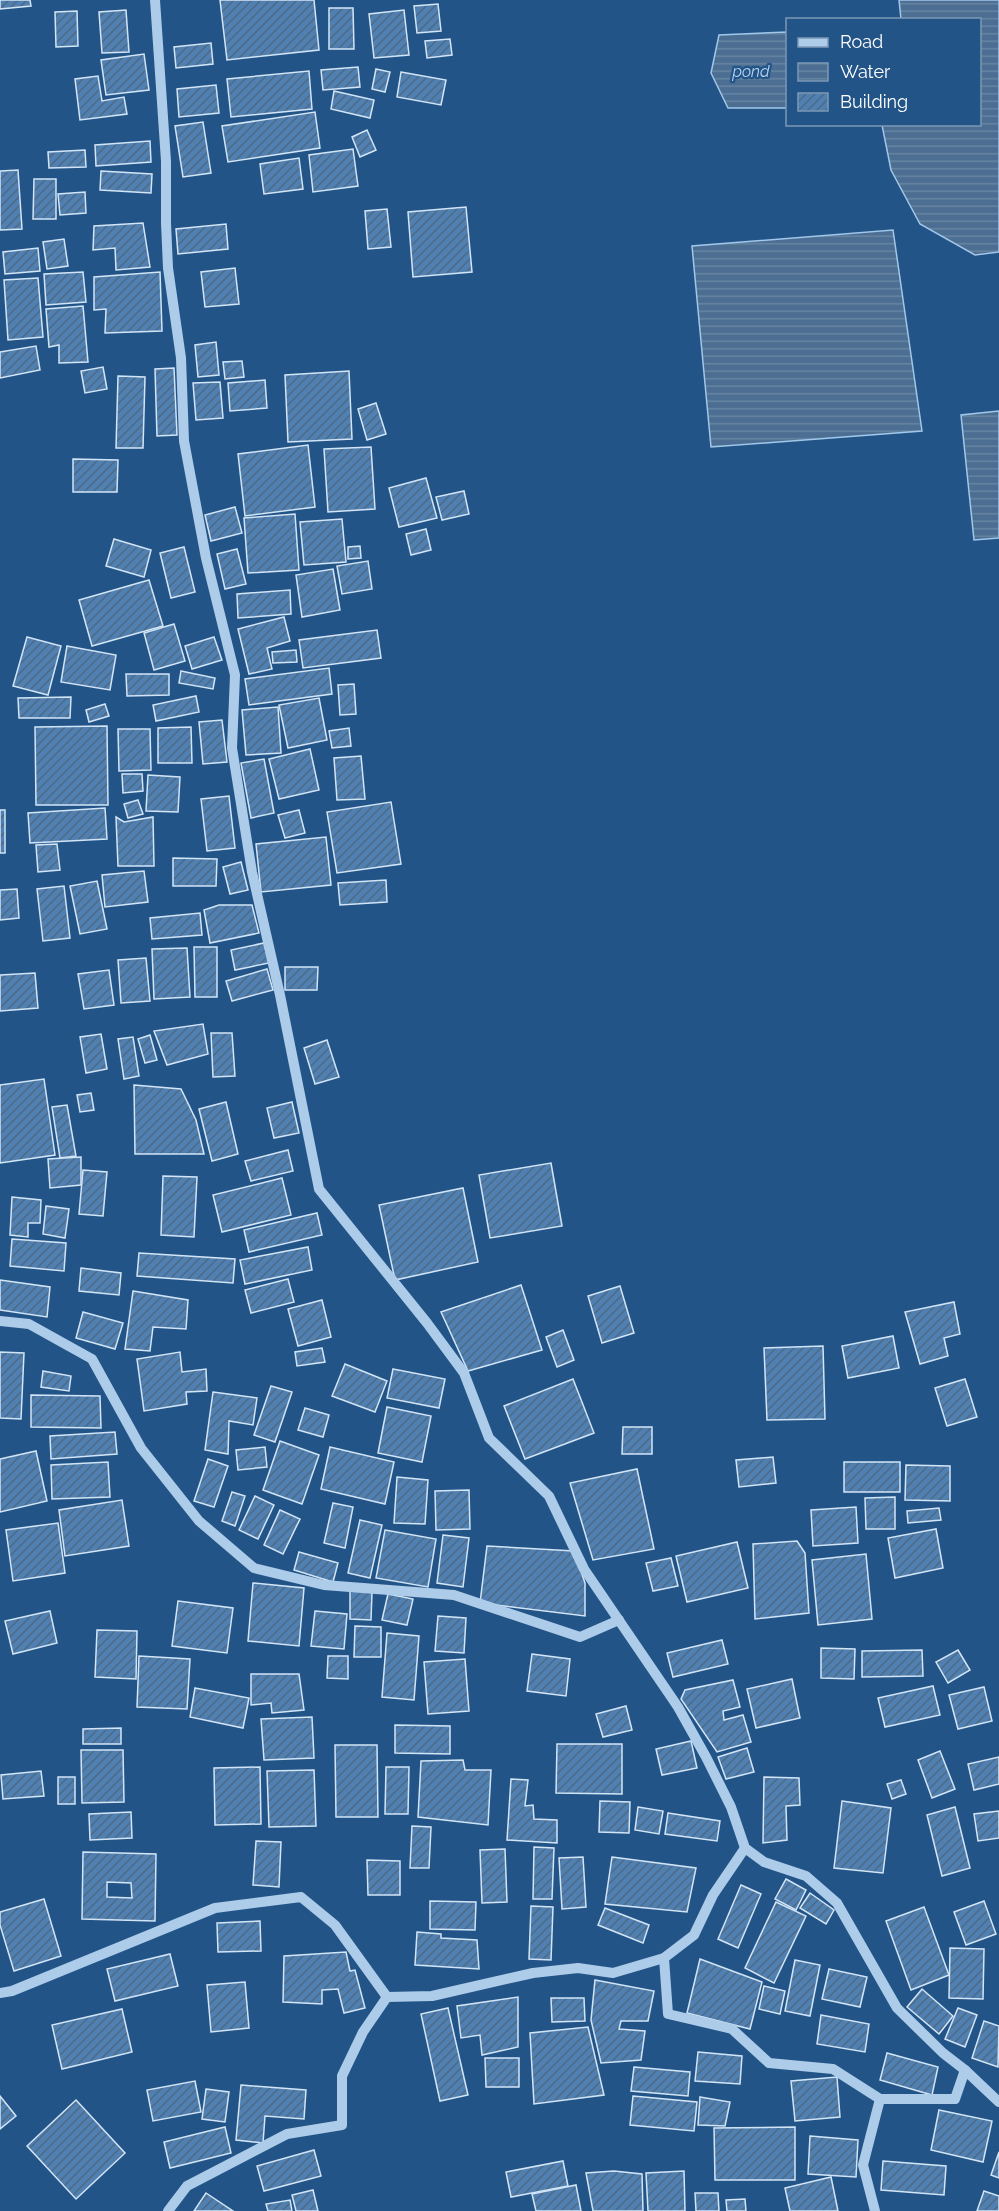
<svg xmlns="http://www.w3.org/2000/svg" width="999" height="2211" font-family="Raleway,sans-serif">
<style>
.water{fill:url(#water-rules);stroke:#a1c7ea;stroke-width:1.5}
.building{fill:url(#building-hatch);stroke:#d2e5f7;stroke-width:1.5;fill-rule:evenodd}
.lines{fill:none;stroke-linecap:round;stroke-linejoin:round}
.minor{stroke:#adcce9;stroke-width:10}
.labels{text-anchor:middle;stroke-width:4.5;stroke-linejoin:round;paint-order:stroke}
.water-label{font-size:16px;font-style:italic;fill:#b9d5f1;stroke:#235487}
</style>
<defs>
<pattern id="water-rules" width="6" height="5" patternUnits="userSpaceOnUse" patternTransform="scale(1.5)"><rect width="6" height="5" fill="#4c6e92"/><path d="M0 2.5h6" fill="none" stroke="#6784a2"/></pattern>
<pattern id="building-hatch" width="6" height="6" patternUnits="userSpaceOnUse" patternTransform="scale(1.5)"><rect width="6" height="6" fill="#5080b1"/><path d="M-1 1l2-2M0 6l6-6M5 7l2-2" fill="none" stroke="#4e6984"/></pattern>
</defs>
<rect width="100%" height="100%" fill="#235487"/>
<g class="water">
<path d="M899,0h100v252l-24,3 -55,-31 -29,-54 -9,-45 98,-1v-104l-79,-1z"/>
<path d="M787,32v76h-59l-17,-35 8,-38z"/>
<path d="M893,230l29,201 -211,16 -19,-201z"/>
<path d="M999,411v127l-25,2 -13,-125z"/>
</g>
<g class="building">
<path d="M0,0h30l1,6 -31,3z"/>
<path d="M220,0h94l5,50 -92,10z"/>
<path d="M438,4l3,27 -24,2 -3,-27z"/>
<path d="M329,8h24l1,41h-25z"/>
<path d="M126,10l3,42 -27,1 -3,-41z"/>
<path d="M404,10l5,45 -35,3 -5,-44z"/>
<path d="M77,11l1,35 -22,1 -1,-35z"/>
<path d="M450,39l2,16 -25,3 -2,-17z"/>
<path d="M211,43l2,21 -37,4 -2,-21z"/>
<path d="M144,54l5,36 -43,5 -5,-35z"/>
<path d="M358,67l2,20 -37,3 -2,-20z"/>
<path d="M376,69l14,3 -5,20 -13,-3z"/>
<path d="M309,71l3,38 -81,8 -4,-38z"/>
<path d="M401,72l45,8 -5,25 -44,-8z"/>
<path d="M98,76l4,25 22,-4 3,17 -47,6 -5,-41z"/>
<path d="M216,85l3,28 -40,4 -2,-28z"/>
<path d="M334,91l40,9 -4,18 -39,-9z"/>
<path d="M315,112l5,36 -92,14 -6,-36z"/>
<path d="M203,122l8,51 -28,4 -8,-51z"/>
<path d="M367,130l9,20 -16,7 -8,-20z"/>
<path d="M150,141l1,21 -55,4 -1,-21z"/>
<path d="M353,149l5,37 -45,6 -4,-37z"/>
<path d="M85,150l1,17 -37,1 -1,-16z"/>
<path d="M299,158l4,31 -39,5 -4,-30z"/>
<path d="M18,170l4,59 -22,1v-59z"/>
<path d="M101,171l51,3 -1,19 -51,-3z"/>
<path d="M34,179h22v40h-23z"/>
<path d="M85,192l1,21 -26,2 -2,-21z"/>
<path d="M466,207l6,65 -59,5 -5,-65z"/>
<path d="M387,209l4,38 -23,2 -3,-38z"/>
<path d="M143,223l7,44 -34,3 -1,-22 -22,2 1,-24z"/>
<path d="M226,224l2,25 -50,5 -2,-25z"/>
<path d="M64,239l4,27 -21,3 -4,-27z"/>
<path d="M38,248l2,23 -35,3 -2,-22z"/>
<path d="M235,268l4,36 -34,3 -4,-35z"/>
<path d="M83,272l3,30 -40,3 -2,-31z"/>
<path d="M160,272l2,59 -57,2 1,-24 -12,1v-33z"/>
<path d="M38,278l5,59 -35,3 -4,-60z"/>
<path d="M83,306l5,56 -29,1v-18l-10,2 -3,-38z"/>
<path d="M216,342l3,33 -21,2 -3,-32z"/>
<path d="M36,346l4,24 -40,8v-26z"/>
<path d="M242,361l2,16 -19,2 -2,-17z"/>
<path d="M103,367l4,22 -22,4 -4,-22z"/>
<path d="M174,368l3,67 -20,1 -2,-67z"/>
<path d="M349,371l3,68 -64,3 -3,-67z"/>
<path d="M118,376l27,1 -2,71h-27z"/>
<path d="M265,380l2,28 -37,3 -2,-28z"/>
<path d="M220,382l3,36 -27,2 -3,-37z"/>
<path d="M376,403l10,31 -19,6 -9,-31z"/>
<path d="M308,445l7,62 -70,9 -7,-62z"/>
<path d="M371,447l4,62 -47,3 -4,-63z"/>
<path d="M73,459l45,1 -1,32h-44z"/>
<path d="M426,478l11,40 -38,9 -10,-39z"/>
<path d="M464,491l5,23 -27,6 -6,-23z"/>
<path d="M235,507l7,26 -31,8 -6,-26z"/>
<path d="M295,514l4,56 -51,3 -4,-55z"/>
<path d="M342,519l4,43 -42,3 -4,-43z"/>
<path d="M426,529l5,21 -20,5 -5,-21z"/>
<path d="M114,539l37,11 -7,27 -38,-11z"/>
<path d="M360,546l1,12 -13,1v-12z"/>
<path d="M184,547l11,45 -24,6 -11,-45z"/>
<path d="M237,549l9,35 -21,5 -8,-35z"/>
<path d="M368,561l4,28 -30,5 -5,-28z"/>
<path d="M333,569l7,41 -38,7 -6,-42z"/>
<path d="M149,580l14,46 -71,20 -13,-46z"/>
<path d="M290,590l1,24 -53,4 -1,-24z"/>
<path d="M284,617l6,24 -23,7 5,21 -23,5 -11,-45z"/>
<path d="M174,624l11,37 -31,9 -10,-37z"/>
<path d="M377,630l4,28 -78,10 -4,-28z"/>
<path d="M27,637l34,9 -13,49 -35,-9z"/>
<path d="M214,637l8,23 -30,9 -7,-23z"/>
<path d="M67,646l49,9 -6,35 -49,-8z"/>
<path d="M296,650l1,12 -24,1 -1,-11z"/>
<path d="M329,668l3,26 -83,11 -4,-26z"/>
<path d="M181,671l34,7 -2,11 -34,-6z"/>
<path d="M126,674h43v21l-42,1z"/>
<path d="M354,684l2,30 -16,1 -2,-30z"/>
<path d="M196,696l3,16 -43,9 -3,-16z"/>
<path d="M71,697l-1,21h-51l-1,-20z"/>
<path d="M319,698l8,42 -39,8 -9,-43z"/>
<path d="M105,704l4,12 -20,6 -3,-12z"/>
<path d="M278,707l3,46 -35,2 -4,-45z"/>
<path d="M222,720l5,42 -24,2 -4,-42z"/>
<path d="M107,726l1,79h-72l-1,-78z"/>
<path d="M191,727l1,36h-34v-35z"/>
<path d="M349,728l2,18 -19,2 -3,-17z"/>
<path d="M118,729h32l1,41 -32,1z"/>
<path d="M310,749l9,41 -40,9 -10,-40z"/>
<path d="M361,756l4,43 -28,1 -3,-42z"/>
<path d="M264,759l10,54 -23,5 -10,-55z"/>
<path d="M122,774h20l1,17 -20,2z"/>
<path d="M148,775l32,2 -2,35 -32,-1z"/>
<path d="M229,796l6,52 -28,3 -6,-52z"/>
<path d="M138,800l5,14 -15,4 -4,-14z"/>
<path d="M391,802l10,62 -64,9 -10,-61z"/>
<path d="M105,808l2,31 -77,4 -2,-30z"/>
<rect x="0" y="810" width="5" height="43"/>
<path d="M299,810l6,23 -20,5 -7,-23z"/>
<path d="M116,817l8,5 29,-5 1,49h-36z"/>
<path d="M326,837l5,48 -70,7 -5,-48z"/>
<path d="M57,844l3,26 -22,2 -2,-27z"/>
<path d="M173,858l44,1 -1,27h-43z"/>
<path d="M241,862l7,28 -18,4 -7,-27z"/>
<path d="M144,871l4,31 -43,5 -3,-32z"/>
<path d="M386,880l1,22 -47,3 -2,-22z"/>
<path d="M97,881l10,48 -27,5 -10,-48z"/>
<path d="M64,886l6,52 -27,3 -6,-52z"/>
<path d="M17,889l2,29 -19,2v-30z"/>
<path d="M219,905h33l7,28 -49,10 -6,-33z"/>
<path d="M200,913l2,22 -50,4 -2,-21z"/>
<path d="M264,943l5,20 -34,7 -4,-20z"/>
<path d="M194,947h23v50h-22z"/>
<path d="M187,948l3,49 -36,2 -2,-50z"/>
<path d="M146,958l4,43 -29,2 -3,-43z"/>
<path d="M285,967h33l-1,23h-32z"/>
<path d="M267,969l6,21 -41,11 -6,-20z"/>
<path d="M109,970l5,35 -30,4 -6,-35z"/>
<path d="M35,973l3,35 -38,3v-36z"/>
<path d="M203,1024l5,30 -41,11 -13,-34z"/>
<path d="M211,1033h21l3,43 -22,1z"/>
<path d="M101,1034l6,35 -21,4 -6,-36z"/>
<path d="M150,1035l7,25 -12,3 -7,-24z"/>
<path d="M133,1037l6,39 -15,3 -6,-40z"/>
<path d="M327,1040l12,37 -24,7 -11,-36z"/>
<path d="M44,1079l11,76 -55,8v-78z"/>
<path d="M134,1085l47,4 15,31 8,34h-69z"/>
<path d="M91,1093l3,17 -14,2 -3,-17z"/>
<path d="M226,1102l12,52 -26,7 -13,-52z"/>
<path d="M292,1102l7,31 -25,5 -7,-30z"/>
<path d="M67,1105l9,51 -16,2 -8,-51z"/>
<path d="M288,1150l5,21 -42,10 -6,-20z"/>
<path d="M81,1157v28l-31,3 -2,-29z"/>
<path d="M551,1163l11,63 -72,12 -11,-63z"/>
<path d="M83,1170l24,2 -4,44 -24,-2z"/>
<path d="M163,1176l34,1 -3,60 -33,-2z"/>
<path d="M282,1178l9,37 -69,17 -9,-37z"/>
<path d="M463,1188l15,74 -83,18 -16,-75z"/>
<path d="M12,1197l29,3 -1,23h-12v14l-18,-2z"/>
<path d="M46,1206l23,3 -4,29 -22,-4z"/>
<path d="M317,1213l5,22 -73,17 -5,-22z"/>
<path d="M12,1239l54,4 -2,28 -54,-5z"/>
<path d="M308,1247l4,23 -67,14 -5,-24z"/>
<path d="M139,1253l96,6 -2,24 -96,-7z"/>
<path d="M81,1268l40,5 -2,22 -40,-4z"/>
<path d="M288,1279l6,23 -43,11 -6,-23z"/>
<path d="M0,1280l50,7 -3,30 -47,-7z"/>
<path d="M521,1285l21,65 -74,21 -27,-59z"/>
<path d="M620,1286l14,47 -32,10 -14,-47z"/>
<path d="M133,1291l55,9 -2,29 -33,-2 -3,24 -25,-2z"/>
<path d="M322,1300l9,37 -33,9 -10,-37z"/>
<path d="M954,1302l6,32 -16,4 4,18 -28,8 -15,-52z"/>
<path d="M83,1312l40,11 -8,26 -39,-11z"/>
<path d="M563,1330l11,30 -17,7 -11,-30z"/>
<path d="M893,1336l6,32 -51,10 -6,-32z"/>
<path d="M823,1346l2,73 -58,1 -3,-72z"/>
<path d="M322,1348l3,14 -28,4 -2,-14z"/>
<path d="M0,1352l24,1 -3,66 -21,-1z"/>
<path d="M180,1352l2,20 24,-3 1,22 -21,1 1,12 -43,7 -7,-52z"/>
<path d="M345,1364l42,17 -12,31 -43,-16z"/>
<path d="M393,1369l52,10 -6,29 -52,-10z"/>
<path d="M43,1371l28,5 -2,15 -28,-4z"/>
<path d="M573,1379l21,54 -69,26 -21,-53z"/>
<path d="M965,1379l12,38 -30,9 -12,-38z"/>
<path d="M271,1386l21,6 -17,50 -21,-7z"/>
<path d="M213,1392l44,6 -4,27 -24,-4 -1,33 -23,-4z"/>
<path d="M31,1395l69,1 1,32 -70,-1z"/>
<path d="M387,1407l44,9 -9,46 -44,-9z"/>
<path d="M305,1408l24,7 -6,22 -25,-7z"/>
<path d="M623,1427h29v27h-30z"/>
<path d="M115,1432l2,22 -66,5 -1,-23z"/>
<path d="M280,1441l39,14 -17,49 -39,-14z"/>
<path d="M265,1447l2,20 -29,3 -2,-20z"/>
<path d="M330,1447l64,15 -9,42 -64,-15z"/>
<path d="M36,1451l11,50 -47,11v-53z"/>
<path d="M773,1457l3,26 -37,4 -3,-27z"/>
<path d="M208,1459l20,7 -14,41 -20,-6z"/>
<path d="M108,1462l2,35 -58,2 -1,-34z"/>
<rect x="844" y="1462" width="56" height="30"/>
<path d="M906,1465l44,1v35l-45,-1z"/>
<path d="M637,1469l17,80 -61,11 -23,-77z"/>
<path d="M397,1477l31,3 -3,44 -31,-1z"/>
<path d="M469,1490l1,39 -34,1 -1,-39z"/>
<path d="M232,1492l13,4 -10,30 -13,-5z"/>
<path d="M255,1496l19,9 -16,34 -19,-9z"/>
<path d="M895,1497v32h-29l-1,-31z"/>
<path d="M122,1500l7,46 -64,10 -6,-46z"/>
<path d="M333,1503l20,4 -8,41 -21,-5z"/>
<path d="M856,1507l2,36 -45,3 -2,-36z"/>
<path d="M939,1508l2,12 -33,3 -1,-12z"/>
<path d="M280,1510l20,9 -17,35 -19,-9z"/>
<path d="M360,1520l22,5 -12,53 -22,-5z"/>
<path d="M58,1523l7,50 -52,8 -7,-51z"/>
<path d="M936,1529l7,39 -48,10 -7,-40z"/>
<path d="M385,1530l51,9 -8,48 -52,-9z"/>
<path d="M443,1535l26,3 -6,49 -26,-4z"/>
<path d="M797,1541l8,12 4,60 -54,6 -2,-75z"/>
<path d="M737,1542l11,46 -61,14 -11,-46z"/>
<path d="M487,1546l87,5 11,32v33l-105,-13z"/>
<path d="M299,1552l39,11 -5,19 -39,-12z"/>
<path d="M866,1554l6,65 -54,6 -6,-65z"/>
<path d="M671,1558l7,28 -25,5 -7,-28z"/>
<path d="M253,1583l51,5 -5,58 -51,-5z"/>
<path d="M350,1591l22,1 -1,28 -21,-1z"/>
<path d="M388,1594l25,5 -6,26 -25,-5z"/>
<path d="M178,1601l55,7 -6,45 -55,-7z"/>
<path d="M50,1611l7,32 -44,11 -8,-33z"/>
<path d="M315,1611l32,3 -3,35 -33,-3z"/>
<path d="M438,1616l28,2 -2,35 -29,-2z"/>
<path d="M355,1626l26,1v30h-27z"/>
<path d="M97,1630l40,1 -1,48 -41,-2z"/>
<path d="M387,1633l32,3 -5,64 -32,-3z"/>
<path d="M722,1640l6,24 -55,13 -6,-24z"/>
<path d="M821,1648l34,1 -1,30 -33,-1z"/>
<path d="M922,1650l1,26 -61,1v-26z"/>
<path d="M958,1650l12,20 -22,13 -12,-21z"/>
<path d="M532,1654l38,5 -4,37 -39,-5z"/>
<path d="M139,1656l51,3 -3,50 -50,-2z"/>
<path d="M328,1656h20v23l-21,-1z"/>
<path d="M465,1659l4,52 -41,3 -4,-52z"/>
<path d="M251,1674h48l5,36 -32,3 -1,-10 -20,2z"/>
<path d="M792,1679l8,39 -44,10 -9,-39z"/>
<path d="M733,1680l7,27 -17,4 1,9 19,-5 8,27 -34,10 -36,-53 4,-9z"/>
<path d="M933,1686l7,29 -55,12 -7,-29z"/>
<path d="M984,1687l8,34 -34,8 -9,-34z"/>
<path d="M195,1688l54,10 -6,30 -53,-11z"/>
<path d="M626,1706l6,24 -29,7 -7,-23z"/>
<path d="M312,1717l2,41 -50,2 -3,-41z"/>
<path d="M395,1725l55,1v28l-55,-1z"/>
<path d="M121,1728v16h-38v-15z"/>
<path d="M691,1741l6,27 -35,7 -6,-26z"/>
<path d="M557,1744h65v50l-66,-1z"/>
<path d="M335,1745h42l1,72h-42z"/>
<path d="M747,1748l7,24 -28,7 -8,-22z"/>
<path d="M81,1750h42l1,52 -42,1z"/>
<path d="M940,1751l15,38 -23,9 -14,-38z"/>
<path d="M999,1757v27l-25,6 -6,-26z"/>
<path d="M463,1760l2,10h26l-3,55 -70,-8 3,-56z"/>
<path d="M260,1767l1,57 -46,1 -1,-57z"/>
<path d="M386,1767h23l-1,47h-23z"/>
<path d="M314,1770l2,56 -47,1 -2,-56z"/>
<path d="M41,1771l3,25 -41,3 -2,-24z"/>
<rect x="58" y="1777" width="17" height="27"/>
<path d="M764,1777l35,1 1,27 -14,1 1,34 -24,3z"/>
<path d="M511,1779l17,1 -3,26 8,-1 1,14 23,1v23l-50,-3z"/>
<path d="M901,1780l5,14 -14,5 -5,-15z"/>
<path d="M600,1801l30,1 -1,31 -30,-1z"/>
<path d="M842,1801l49,7 -8,65 -49,-5z"/>
<path d="M638,1807l25,4 -4,23 -24,-4z"/>
<path d="M955,1807l15,61 -28,8 -15,-61z"/>
<path d="M999,1811v27l-21,3 -4,-27z"/>
<path d="M131,1812l1,26 -42,2 -1,-26z"/>
<path d="M668,1813l52,8 -3,20 -52,-7z"/>
<path d="M412,1826l19,1 -2,41h-19z"/>
<path d="M256,1841l25,1 -2,45 -26,-2z"/>
<path d="M534,1847l20,1 -2,51h-19z"/>
<path d="M505,1849l2,53 -25,1 -2,-53z"/>
<path d="M83,1852l73,2 -1,67 -73,-2zM107,1882l24,1 1,15 -25,-1z"/>
<path d="M583,1857l3,50 -24,2 -3,-51z"/>
<path d="M612,1857l84,11 -9,44 -82,-8z"/>
<path d="M367,1860l33,1v34h-32z"/>
<path d="M786,1879l20,11 -10,20 -21,-11z"/>
<path d="M741,1885l20,9 -23,54 -20,-9z"/>
<path d="M810,1893l24,17 -8,14 -26,-16z"/>
<path d="M44,1899l17,57 -47,15 -14,-46v-13z"/>
<path d="M430,1901l46,1 -1,28 -45,-1z"/>
<path d="M984,1901l12,33 -30,11 -12,-33z"/>
<path d="M776,1902l30,14 -32,67 -29,-15z"/>
<path d="M531,1906l22,1 -2,53 -22,-1z"/>
<path d="M924,1907l25,68 -38,15 -25,-69z"/>
<path d="M605,1908l44,17 -6,18 -45,-18z"/>
<path d="M260,1921l1,30 -43,1 -1,-29z"/>
<path d="M417,1932l24,2v4l36,2 2,29 -64,-4z"/>
<path d="M950,1948l34,1 -1,50 -34,-1z"/>
<path d="M346,1952l4,19 5,-1 10,38 -21,5 -6,-24 -16,1v14l-39,-2 1,-46z"/>
<path d="M170,1954l8,32 -63,15 -8,-32z"/>
<path d="M700,1959l62,23 -12,47 -63,-16z"/>
<path d="M795,1960l25,5 -10,51 -25,-5z"/>
<path d="M829,1969l38,8 -7,30 -38,-8z"/>
<path d="M595,1980l59,11 -6,30h-27l-2,8 26,2 -4,29 -40,3 -10,-43z"/>
<path d="M245,1982l4,46 -38,4 -4,-47z"/>
<path d="M764,1986l21,5 -5,23 -21,-5z"/>
<path d="M922,1989l31,27 -14,18 -32,-27z"/>
<path d="M518,1997v50l-36,8 -2,-20 -19,3 -4,-32z"/>
<path d="M551,1998h33l1,23 -33,1z"/>
<path d="M448,2008l20,87 -28,6 -19,-87z"/>
<path d="M958,2008l19,7 -12,32 -20,-8z"/>
<path d="M122,2009l10,43 -70,17 -10,-44z"/>
<path d="M821,2015l48,9 -4,28 -48,-8z"/>
<path d="M984,2021l15,5 -1,41 -26,-9z"/>
<path d="M588,2027l16,68 -70,9 -4,-71z"/>
<path d="M698,2052l44,4 -2,28 -45,-3z"/>
<path d="M887,2053l51,14 -6,28 -52,-15z"/>
<path d="M485,2058h34v29h-33z"/>
<path d="M634,2067l56,5 -2,24 -57,-5z"/>
<path d="M837,2077l3,40 -45,4 -4,-40z"/>
<path d="M195,2081l6,31 -48,9 -6,-31z"/>
<path d="M241,2085l65,5 -2,29 -39,-3 -2,27 -27,-3z"/>
<path d="M206,2089l23,3 -4,30 -23,-3z"/>
<path d="M0,2096l16,20 -16,13z"/>
<path d="M633,2096l64,6 -3,29 -64,-6z"/>
<path d="M700,2097l30,5 -5,24 -27,-1z"/>
<path d="M76,2100l49,53 -49,46 -49,-53z"/>
<path d="M939,2110l53,11 -9,41 -52,-12z"/>
<path d="M225,2127l6,26 -61,15 -6,-26z"/>
<path d="M795,2127v53h-80l-1,-52z"/>
<path d="M810,2136l48,4 -2,37 -48,-3z"/>
<path d="M314,2150l7,26 -57,15 -7,-25z"/>
<path d="M999,2152v26l-8,-3z"/>
<path d="M563,2161l5,25 -57,11 -5,-25z"/>
<path d="M883,2161l63,5 -2,29 -63,-5z"/>
<path d="M614,2171l28,3 1,37h-50l-7,-38z"/>
<path d="M684,2171l1,40h-37l-2,-38z"/>
<path d="M831,2177l7,34h-48l-5,-23z"/>
<path d="M576,2185l5,26h-45l-4,-17z"/>
<path d="M313,2190l5,21h-22l-4,-16z"/>
<path d="M984,2191l15,5v15h-22z"/>
<path d="M206,2193l27,18h-39z"/>
<path d="M695,2193h23l1,18h-23z"/>
<path d="M745,2199l1,12h-19l-1,-11z"/>
<path d="M290,2200l2,11h-24l-2,-7z"/>
</g>
<g class="lines">
<g class="minor">
<path d="M155,0l11,161v62l2,45 13,90 3,83 22,117 29,117 -3,73 20,124 28,123 39,194 108,134 37,50 25,65 60,58 35,73 94,138 28,50 25,50 14,41 19,14 42,14 31,27 60,105 46,45 22,17 34,32"/>
<path d="M0,1321l29,3 63,35 49,89 58,73 55,47 70,17 130,10 126,42 39,-17"/>
<path d="M664,1958l4,56 64,15 37,34 64,6 47,30 -17,66 12,46"/>
<path d="M0,1993l12,-2 203,-83 86,-11 34,28 52,72 45,-1 101,-23 45,-5 35,5 51,-15 30,-23 19,-40 32,-47"/>
<path d="M880,2099h75l10,-29"/>
<path d="M168,2211l19,-25 100,-52 55,-9v-49l21,-44 24,-35"/>
</g>
</g>
<g class="labels">
<g class="water-label">
<text x="751" y="77">pond</text>
</g>
</g>
<rect x="786" y="18" width="195" height="108" fill="#235487" stroke="#7b98b7" stroke-width="1.5"/>
<rect x="798" y="38" width="30" height="9" fill="#adcce9" stroke="#7b98b7" stroke-width="1.5"/>
<text x="840" y="48" font-size="18" fill="#ffffff">Road</text>
<rect x="798" y="63" width="30" height="18" fill="url(#water-rules)" stroke="#7b98b7" stroke-width="1.5"/>
<text x="840" y="78" font-size="18" fill="#ffffff">Water</text>
<rect x="798" y="93" width="30" height="18" fill="url(#building-hatch)" stroke="#7b98b7" stroke-width="1.5"/>
<text x="840" y="108" font-size="18" fill="#ffffff">Building</text>
</svg>
